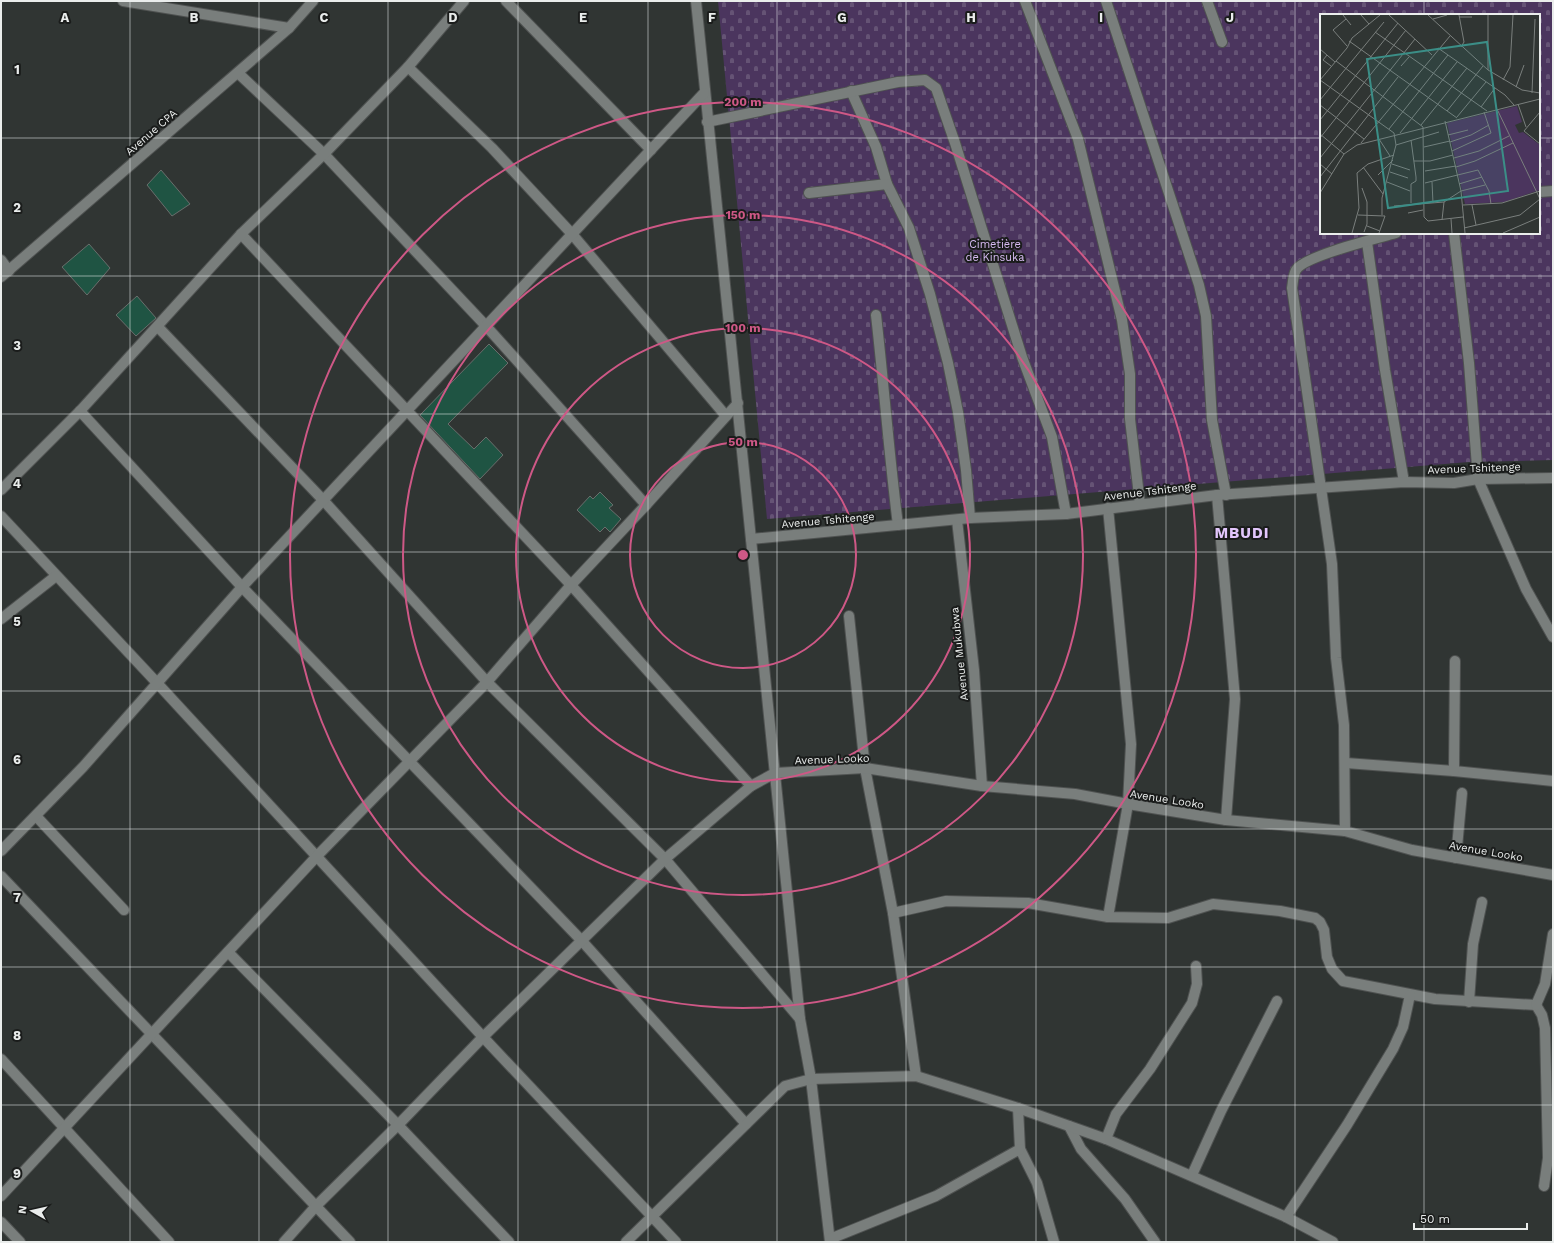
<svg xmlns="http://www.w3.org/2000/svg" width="1554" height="1243" font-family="'Work Sans',sans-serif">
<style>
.cemetery{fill:url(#cemetery-stones);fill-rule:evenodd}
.building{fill:#1f5443;stroke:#696e6c}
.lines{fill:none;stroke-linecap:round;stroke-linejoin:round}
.minor-casing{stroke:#4f5251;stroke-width:12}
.minor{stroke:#797e7c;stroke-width:10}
.grid{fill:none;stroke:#eaedec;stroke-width:1;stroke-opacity:0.55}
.ring{fill:none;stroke:#ce5886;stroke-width:2}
.labels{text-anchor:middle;stroke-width:4;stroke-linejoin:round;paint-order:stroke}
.street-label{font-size:11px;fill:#eaedec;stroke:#1a1c1b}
.park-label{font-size:11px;fill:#d7bbf2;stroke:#1a1c1b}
.district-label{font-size:15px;font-weight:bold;letter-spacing:1px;fill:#e2c6fc;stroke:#1a1c1b}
.inset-road{fill:none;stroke:#7a7f7d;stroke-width:1}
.view{fill:#3b8e87;fill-opacity:0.15;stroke:#3b8e87;stroke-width:2}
.inset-edge{fill:none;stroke:#eaedec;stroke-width:2}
.grid-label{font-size:13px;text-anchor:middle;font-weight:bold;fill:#eaedec;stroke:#1a1c1b;stroke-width:4;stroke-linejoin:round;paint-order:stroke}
.centre{fill:#ce5886;stroke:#1a1c1b;stroke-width:2}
.ring-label{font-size:12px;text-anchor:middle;font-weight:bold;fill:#ce5886;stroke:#1a1c1b;stroke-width:4;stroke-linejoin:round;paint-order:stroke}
</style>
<defs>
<pattern id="cemetery-stones" width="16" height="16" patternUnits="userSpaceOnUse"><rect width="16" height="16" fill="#4b355e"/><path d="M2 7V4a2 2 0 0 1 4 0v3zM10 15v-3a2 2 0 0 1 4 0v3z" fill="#655375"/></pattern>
</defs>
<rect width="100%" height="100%" fill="#303533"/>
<path class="cemetery" d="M718,1h835v459l-84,2 -702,57zM1321,15h218v218h-218z"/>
<g class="building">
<path d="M161,170l29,34 -18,12 -25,-31z"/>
<path d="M89,244l21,24 -23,27 -25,-28z"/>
<path d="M137,296l19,22 -20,18 -20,-21z"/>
<path d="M489,344l19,19 -60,61 26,25 12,-12 17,18 -23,24 -60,-64z"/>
<path d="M600,492l13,13 -4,3 12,11 -11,13 -5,-5 -5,5 -23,-22 13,-14 3,3z"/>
</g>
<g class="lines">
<g class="minor-casing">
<g id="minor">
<path d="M123,1l166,27"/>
<path d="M506,1l145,149"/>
<path d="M696,1l104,1018 11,60 19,163"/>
<path d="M1025,1l53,138 44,181 8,54v45l10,85"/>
<path d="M1106,1l93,284 7,31 6,104 14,75"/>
<path d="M1207,1l15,41"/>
<path d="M408,67l84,81 80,86 154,182"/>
<path d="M238,73l86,81 162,172 160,179"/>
<path d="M851,91l25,56 11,37 22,44 21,66 18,69 10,49 8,58 4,48"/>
<path d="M707,122l191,-40 27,-2 11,8 19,55 67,214 30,80 14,77"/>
<path d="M1539,192l14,-1"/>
<path d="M809,193l78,-9"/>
<path d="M1454,233l15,130 9,116 48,110 27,48"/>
<path d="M241,234l330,351 180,201"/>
<path d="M1367,242l18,128 19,112"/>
<path d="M1,260l8,11"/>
<path d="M1,277l288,-249 24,-27"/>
<path d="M876,315c8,70 13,140 22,210"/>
<path d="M158,327l166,174 163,181 178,177 135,160"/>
<path d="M80,411l162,176 340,354 164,183"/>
<path d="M1,490l79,-79 161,-177 83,-80 84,-87 56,-66"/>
<path d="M1217,495l18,204 -9,121"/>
<path d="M1108,508l23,236 -3,60 -20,113"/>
<path d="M1,516l157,168 325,353 193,205"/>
<path d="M957,520l17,150 8,116"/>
<path d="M751,539l219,-21 96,-4 151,-19 187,-13 50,1 24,-4 75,-1"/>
<path d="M849,616l16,152 28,145 23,163"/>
<path d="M1,619l55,-43"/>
<path d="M1346,763l108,8 99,10"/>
<path d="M1454,771l1,-110"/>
<path d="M36,816l88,94"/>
<path d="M1345,831l-1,-106 -8,-67 -4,-94 -40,-276c1,-5 1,-13 4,-18 8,-14 82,-32 100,-37"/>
<path d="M1,851l82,-84 159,-180 462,-494"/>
<path d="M1456,858l6,-65"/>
<path d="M1,876l349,366"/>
<path d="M893,913l53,-12 82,2 80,14 60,1 45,-14 67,7 35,7 5,4 4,8 3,27 5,12 11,12 92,18 101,6"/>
<path d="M228,952l170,173 111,117"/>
<path d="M1469,1002l4,-58 9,-42"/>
<path d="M1536,1005l6,10 3,13 3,130 -4,28"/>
<path d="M1536,1005l9,-21 8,-50"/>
<path d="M1,1059l168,183"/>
<path d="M1018,1108l2,41 17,34 17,59"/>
<path d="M1069,1126l12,23 44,50 30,43"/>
<path d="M1106,1139l10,-25 34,-45 42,-66 5,-19 -1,-18"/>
<path d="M1192,1175l29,-64 56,-110"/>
<path d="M1,1196l316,-340 170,-174 84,-97 75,-80 92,-102"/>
<path d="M1286,1217l61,-92 46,-76 10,-22 7,-32"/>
<path d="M1,1222l19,20"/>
<path d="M830,1239l106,-43 84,-47"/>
<path d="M284,1242l32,-36 82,-81 85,-88 182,-178 86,-73 24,-13 90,-5 117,18 93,8 53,10 98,16 119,11 67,19 141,25"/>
<path d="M626,1242l159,-156 26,-7 105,-3 102,32 88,31 180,78 47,25"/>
</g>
</g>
<use href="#minor" class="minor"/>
</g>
<path class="grid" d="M130,1v1241M259,1v1241M388,1v1241M518,1v1241M648,1v1241M777,1v1241M906,1v1241M1036,1v1241M1166,1v1241M1295,1v1241M1424,1v14M1,138h1320M1539,138h14M1424,233v1009M1,276h1552M1,414h1552M1,552h1552M1,691h1552M1,829h1552M1,967h1552M1,1105h1552"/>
<g class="ring">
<circle cx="743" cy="555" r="113"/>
<circle cx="743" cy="555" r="227"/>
<circle cx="743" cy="555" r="340"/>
<circle cx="743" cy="555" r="453"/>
</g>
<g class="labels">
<g class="street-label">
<text transform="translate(151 132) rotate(-41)" y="4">Avenue CPA</text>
<text transform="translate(1474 468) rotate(-2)" y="4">Avenue Tshitenge</text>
<text transform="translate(1150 491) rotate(-7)" y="4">Avenue Tshitenge</text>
<text transform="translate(828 520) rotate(-5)" y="4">Avenue Tshitenge</text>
<text transform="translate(959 654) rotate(-96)" y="4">Avenue Mukubwa</text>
<text transform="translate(832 759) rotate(-2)" y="4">Avenue Looko</text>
<text transform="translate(1167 799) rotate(9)" y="4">Avenue Looko</text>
<text transform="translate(1486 851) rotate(10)" y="4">Avenue Looko</text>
</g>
<g class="park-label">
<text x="995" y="248">Cimetière<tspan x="995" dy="13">de Kinsuka</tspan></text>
</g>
<g class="district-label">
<text x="1242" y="538">MBUDI</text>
</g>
</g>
<g transform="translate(1320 14)">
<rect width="220" height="220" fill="#303533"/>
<path d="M197,92l5,16 -7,3 4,8 4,-1 17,13v45l-36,12 -39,2 -18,-81z" fill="#4b355e"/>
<path class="inset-road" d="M23,1l8,10M41,1l8,9M69,1l43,40M108,1l60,55 34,20 18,3M139,1l5,27 -3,5M139,3h13M26,5l-13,11 14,16M113,5l14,-4M55,18l112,79M29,27l108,77M118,34l67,47 9,10M0,35l15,13M7,41l-4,5 8,6M16,47l87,66M81,52l8,-9M168,56v-55M0,66l74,53 2,12 -14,53v17M0,66l27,-32 5,-10 28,-23M183,66l7,-13 3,-52M196,73l8,-22M212,79l3,-74M0,86l64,-78M198,90l8,23M0,91l44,34M161,93l14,-19M177,95l43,90M127,97l36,-45M220,98l-16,19 16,13M137,103l29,-35M0,106l78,-97M125,107l16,70 4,42M101,111l46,-57M103,113l1,90 4,4 35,-4M69,115l59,-74M80,119l57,-71M0,120l24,20M128,121l20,-5M0,124l86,-108M59,125l11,17M130,128l21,-7 18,-10M41,129l89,-107M76,131l43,-13M104,133l26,-6M132,137l39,-18 -7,-21M0,144l95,-119M134,144l25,-7 30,-15M94,147h16l23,-6M0,150l12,10M72,150l18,6M43,153l20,27M136,153l19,-6 38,-18M105,157l31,-5M70,158l18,6M58,161l15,-15M0,163l78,-100M67,168l23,9M112,168l1,21M105,169l53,-13 11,21 2,13M139,170l23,-7M42,174l5,14v22l-3,8M0,179l24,-39 13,-9 183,-46M91,189v-19l5,-3v-4l-5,-37M143,191l39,-2 38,-12M152,191l4,20M74,192l50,-4 17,-11 24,-6M88,199l15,-3M38,201l27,1M131,205l1,14M122,206l2,-18M47,212l13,5M144,214l56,-13 20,-16M32,219l7,-25 -2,-35 11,-9 26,-9M59,219l6,-17M183,219l37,-16"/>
<path class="view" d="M167,28l21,149 -120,17 -21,-149z"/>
<rect width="220" height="220" class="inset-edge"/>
</g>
<g class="grid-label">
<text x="65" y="22">A</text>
<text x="194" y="22">B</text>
<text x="324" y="22">C</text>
<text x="453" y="22">D</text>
<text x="583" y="22">E</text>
<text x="712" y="22">F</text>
<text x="842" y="22">G</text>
<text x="971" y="22">H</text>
<text x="1101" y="22">I</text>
<text x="1230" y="22">J</text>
<text x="17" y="74">1</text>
<text x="17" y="212">2</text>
<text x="17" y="350">3</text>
<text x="17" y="488">4</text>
<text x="17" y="626">5</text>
<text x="17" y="764">6</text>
<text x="17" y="902">7</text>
<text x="17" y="1040">8</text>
<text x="17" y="1178">9</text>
</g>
<circle cx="743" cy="555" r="6" class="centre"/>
<g class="ring-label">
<text x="743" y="106">200 m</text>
<text x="743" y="219">150 m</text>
<text x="743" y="332">100 m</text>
<text x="743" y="446">50 m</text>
</g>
<rect width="1554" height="1243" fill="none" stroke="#eaedec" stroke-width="4"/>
<g transform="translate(32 1211) rotate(278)" stroke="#1a1c1b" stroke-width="3" paint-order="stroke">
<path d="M0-3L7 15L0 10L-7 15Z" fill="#eaedec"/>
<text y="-6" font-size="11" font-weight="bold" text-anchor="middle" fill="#eaedec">N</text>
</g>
<path d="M1414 1223v6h113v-6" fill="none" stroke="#eaedec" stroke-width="2"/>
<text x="1420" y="1223" font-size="12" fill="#eaedec" stroke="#1a1c1b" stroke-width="3" paint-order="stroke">50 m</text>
</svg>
